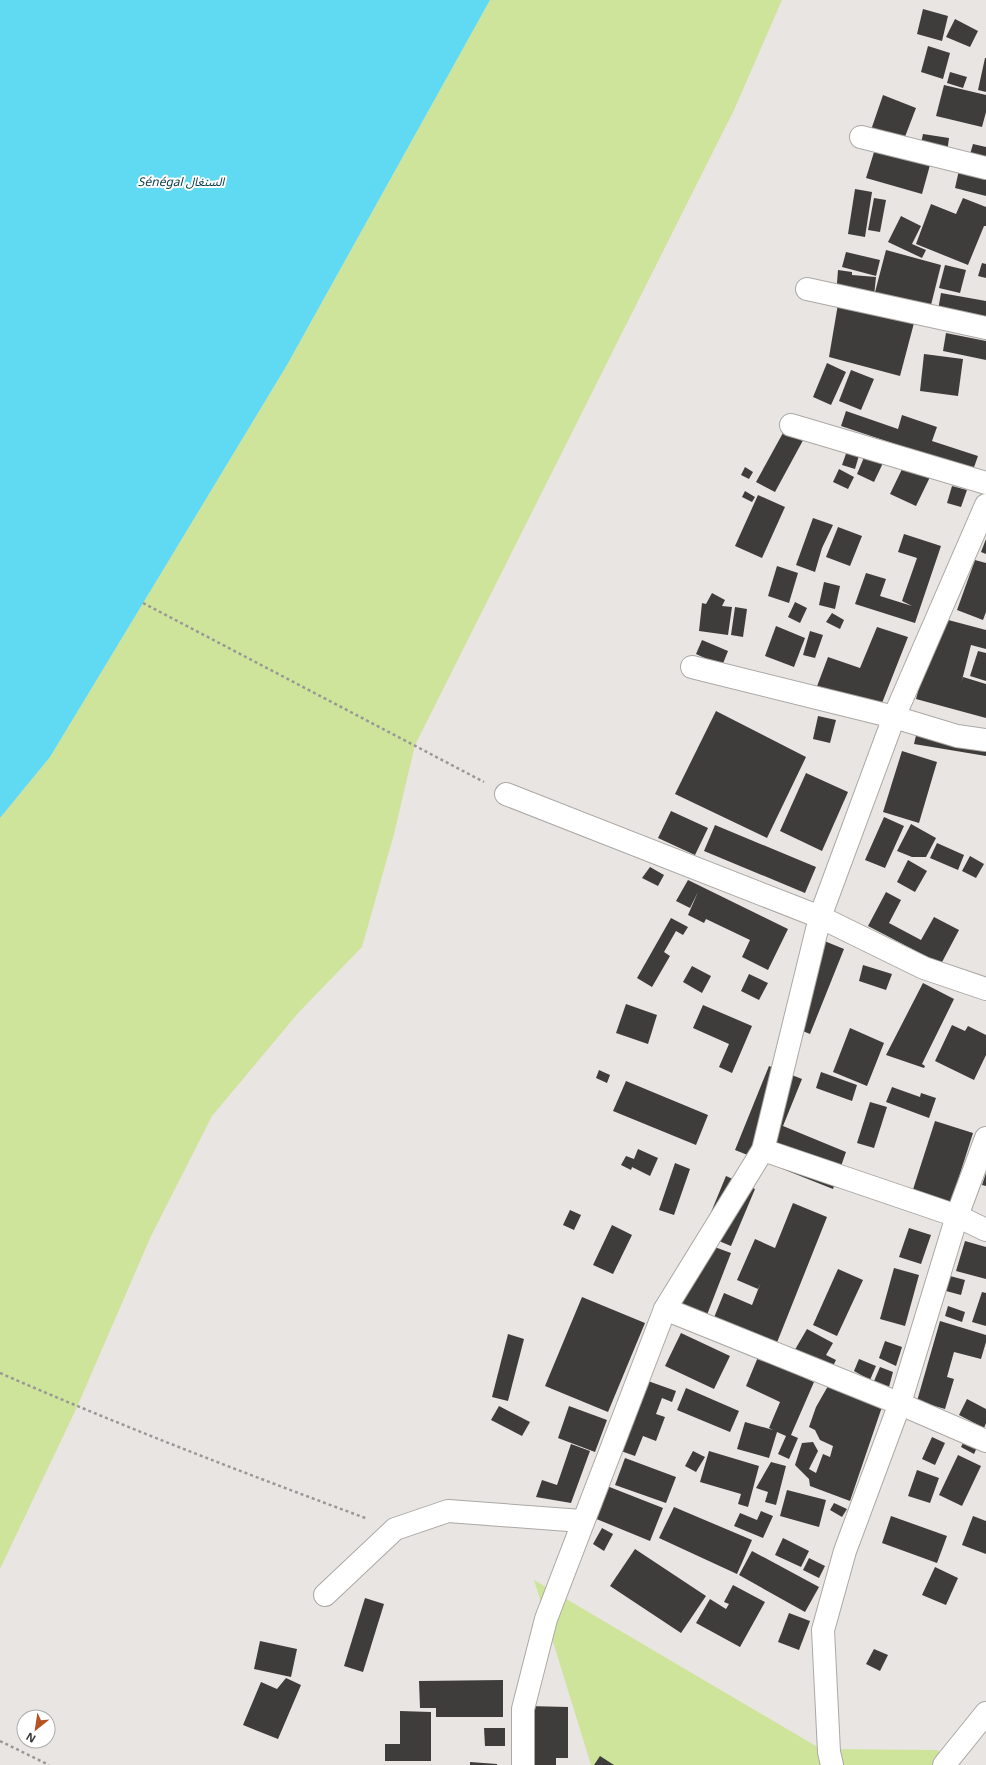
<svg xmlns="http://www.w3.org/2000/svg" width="986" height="1765" font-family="Georgia,'Noto Sans Arabic',serif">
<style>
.green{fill:#cde49a}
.water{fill:#60d9f3}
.building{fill:#3f3d3b}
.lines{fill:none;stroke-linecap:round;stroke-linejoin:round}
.street-casing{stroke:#aba8a5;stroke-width:24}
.secondary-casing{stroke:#aba8a5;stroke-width:24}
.path{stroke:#9a9896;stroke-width:2.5;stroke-dasharray:3 3;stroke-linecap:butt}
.street{stroke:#fff;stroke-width:22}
.secondary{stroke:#fff;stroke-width:22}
.labels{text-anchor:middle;stroke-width:4;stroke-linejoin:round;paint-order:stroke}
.water-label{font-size:12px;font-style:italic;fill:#08414c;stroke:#fff}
</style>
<rect width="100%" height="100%" fill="#e9e5e3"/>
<g class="green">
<path d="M490,0h292l-48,110 -319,635 -21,89 -32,113 -63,65 -87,104 -61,120 -74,171 -77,162v-751l50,-61 237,-392z"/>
<path d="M534,1580l287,169 116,1 20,15h-366z"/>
</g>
<path class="water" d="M0,0h490l-203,365 -237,392 -50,61z"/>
<g class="building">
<path d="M923,9l25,7 -6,25 -25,-7z"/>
<path d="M955,19l23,12 -8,16 -24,-10z"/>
<path d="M928,46l22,7 -7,26 -22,-7z"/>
<path d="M985,58h1v34l-8,-2z"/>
<path d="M950,72l17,5 -4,11 -16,-5z"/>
<path d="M944,85l42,10v17l-4,15 -46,-11z"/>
<path d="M883,95l33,13 -13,34 -32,-12z"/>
<path d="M923,134l26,4 -2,15 -27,-5z"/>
<path d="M973,144l13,3v18l-18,-4z"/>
<path d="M875,149l55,16 -8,29 -56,-16z"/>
<path d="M959,170l27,7v19l-31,-8z"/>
<path d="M855,189l17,3 -7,45 -17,-3z"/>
<path d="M874,198l12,2 -6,32 -12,-2z"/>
<path d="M963,198l23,9v19h-2l-16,39 -52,-21 15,-40 25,10z"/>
<path d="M901,216l20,10 -9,18 14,6 -4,8 -34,-16z"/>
<path d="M886,250l55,15 -12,48 -93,-17 2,-26 14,2v3l24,2 -2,19z"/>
<path d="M846,252l34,8 -4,16 -34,-9z"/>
<path d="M982,263l4,1v14l-8,-2z"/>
<path d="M945,265l21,5 -6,23 -21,-5z"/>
<path d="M941,293l45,8v22l-49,-7z"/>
<path d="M838,304l76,19 -14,53 -71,-19z"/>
<path d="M946,333l40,8v19l-43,-9z"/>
<path d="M924,354l39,5 -5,37 -38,-5z"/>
<path d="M827,363l19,9 -15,33 -18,-8z"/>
<path d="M851,370l23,9 -13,31 -22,-9z"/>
<path d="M846,411l52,18 4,-14 35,12 -5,14 46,15 -5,14 -132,-44z"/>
<path d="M789,422l18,11 -32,59 -19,-10z"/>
<path d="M848,448l12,4 -5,17 -13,-4z"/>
<path d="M865,455l18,8 -9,19 -17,-8z"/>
<path d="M904,465l26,12 -14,29 -26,-12z"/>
<path d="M745,467l8,5 -4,7 -8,-4z"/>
<path d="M839,469l15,8 -6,12 -15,-7z"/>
<path d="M952,486l15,4 -6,17 -14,-4z"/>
<path d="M745,491l10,6 -3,5 -10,-5z"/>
<path d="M758,495l27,12 -23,51 -27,-12z"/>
<path d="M813,518l20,7 -11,23 -7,24 -19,-7z"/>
<path d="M838,527l24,9 -12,30 -24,-9z"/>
<path d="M904,534l37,12 -26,77 -60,-19 11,-31 20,6 -6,17 32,10 -10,-5 15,-43 -19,-6z"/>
<path d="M986,539v15l-5,-2z"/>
<path d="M975,560l11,3v49l-3,8 -26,-10z"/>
<path d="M777,566l21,7 -9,30 -21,-7z"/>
<path d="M824,582l16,4 -5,23 -16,-4z"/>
<path d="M712,593l13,7 -3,6 10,1 -4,28 -29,-4 3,-28 4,1z"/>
<path d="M795,602l12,6 -7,15 -12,-6z"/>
<path d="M735,607l12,2 -4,28 -12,-2z"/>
<path d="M832,613l12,7 -4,9 -14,-7z"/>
<path d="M937,617l49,13v19l-15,-4 -10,39 2,-7 23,7v34l-70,-19z"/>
<path d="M776,626l29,12 -11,29 -29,-11z"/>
<path d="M877,627l31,10 -26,66 -66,-14 12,-32 32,11z"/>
<path d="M810,631l13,4 -8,23 -12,-3z"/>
<path d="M702,640l26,11 -6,15 -26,-12z"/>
<path d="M978,651l8,2v28l-16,-5z"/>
<path d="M716,711l90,46 -39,81 -92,-44z"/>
<path d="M818,716l18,4 -6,23 -17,-4z"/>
<path d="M917,731l69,12v13l-72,-12z"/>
<path d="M902,751l35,11 -18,61 -36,-11z"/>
<path d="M806,773l42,19 -26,59 -42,-20z"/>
<path d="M671,811l37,17 -13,27 -37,-17z"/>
<path d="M884,817l20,9 -19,42 -20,-8z"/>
<path d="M911,824l25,14 -10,19h-14l-15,-6z"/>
<path d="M715,825l101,42 -11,26 -101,-42z"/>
<path d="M937,843l27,12 -6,15 -28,-12z"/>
<path d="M970,856l14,8 -8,14 -14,-7z"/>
<path d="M908,860l19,11 -12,21 -18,-10z"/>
<path d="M650,867l14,8 -6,11 -16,-8z"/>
<path d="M688,880l100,49 -20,41 -26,-13 8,-17 -44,-21 -2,4 -16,-8 10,-23 -8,16 -14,-7z"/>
<path d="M886,892l15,8 -12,23 32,17 13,-23 25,13 -18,34 -73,-38z"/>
<path d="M671,918l17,9 -5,8 -7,-4 -12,21 6,4 -18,31 -15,-9z"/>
<path d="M822,940l22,9 -34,85 -22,-9z"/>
<path d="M863,965l29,9 -6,16 -27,-9z"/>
<path d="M692,966l19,10 -9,17 -19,-11z"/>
<path d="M749,974l19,9 -9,17 -18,-9z"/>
<path d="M923,983l31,16 -32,65 3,2 -1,2 -38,-13z"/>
<path d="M626,1004l31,11 -9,29 -32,-11z"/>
<path d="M703,1005l49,21 -20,47 -13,-6 10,-23 -36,-16z"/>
<path d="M952,1025l13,6 3,-5 18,9v20l-12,25 -39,-19z"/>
<path d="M850,1028l34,15 -17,43 -34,-14z"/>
<path d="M769,1066l33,13 -19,47 63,26 -13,37 -98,-39z"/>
<path d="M599,1070l11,5 -3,8 -11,-5z"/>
<path d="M821,1072l36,13 -5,16 -36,-13z"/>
<path d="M626,1081l82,34 -12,30 -83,-34z"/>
<path d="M892,1087l28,10 1,-4 15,5 -7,20 -43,-16z"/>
<path d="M870,1102l17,5 -13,41 -17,-5z"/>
<path d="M935,1121l38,12 -27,85 -38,-13z"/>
<path d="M638,1149l20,9 -8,18 -18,-9 -1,3 -10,-5 5,-9 8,3z"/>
<path d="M675,1163l15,6 -16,46 -15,-5z"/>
<path d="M986,1173v13l-4,-1z"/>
<path d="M726,1176l29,13 -24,57 -29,-12z"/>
<path d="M793,1203l34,14 -51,128 -63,-25 11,-27 28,12 9,-23 -3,7 -21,-9 18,-41 20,9z"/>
<path d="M570,1210l11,5 -7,15 -11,-5z"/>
<path d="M612,1225l20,10 -19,39 -20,-9z"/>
<path d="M909,1228l22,7 -10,29 -22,-7z"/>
<path d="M965,1241l21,6v32l-30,-8z"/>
<path d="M701,1242l30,11 -26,67 -30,-12z"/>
<path d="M894,1268l25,7 -14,51 -25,-7z"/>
<path d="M838,1269l25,11 -26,56 -24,-11z"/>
<path d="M950,1276l15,4 -4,15 -15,-4z"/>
<path d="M982,1292l4,1v33l-14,-4z"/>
<path d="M582,1297l63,26 -37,89 -63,-26z"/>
<path d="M948,1306l17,6 -3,10 -17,-6z"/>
<path d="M940,1321l46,14v7l-5,17 -27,-7 -7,25 7,2 -9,30 -28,-8z"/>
<path d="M807,1329l26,14 -7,12 10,5 -7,14 -36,-21z"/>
<path d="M681,1333l49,23 -16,33 -49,-23z"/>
<path d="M508,1334l16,5 -16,62 -16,-4z"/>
<path d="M885,1341l17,6 -6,19 -17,-8z"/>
<path d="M758,1357l56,25 -23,53 7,3 -9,21 -11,-5 8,-18 -9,-4 -8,26 -32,-9 8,-27 28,8 -4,-2 11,-26 -34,-16z"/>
<path d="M859,1359l17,7 -6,14 -16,-9z"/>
<path d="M880,1367l13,5 -4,15 -15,-6z"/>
<path d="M648,1381l28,10 -4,11 -10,-4 -6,16 9,3 -9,24 -13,-5 -8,20 -14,-5z"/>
<path d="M828,1386l55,18 -33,97 -40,-15 -1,-7 -14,-14 7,-22 11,-1 5,9 -9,18 7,4 7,-19 7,3 3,-11 -13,-6 -5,-10 -6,-3 7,-20z"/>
<path d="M686,1388l53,23 -9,21 -53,-22z"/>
<path d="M967,1399l19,10v14l-2,5 -25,-13z"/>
<path d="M499,1406l31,16 -8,14 -31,-16z"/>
<path d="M569,1406l38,14 -12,32 -37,-14z"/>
<path d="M967,1435l13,6 -6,13 -13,-7z"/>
<path d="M932,1437l13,6 -10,22 -13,-6z"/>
<path d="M571,1444l19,7 -19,52 -35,-6 6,-17 15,5z"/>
<path d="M693,1451l12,6 -9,15 -11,-6z"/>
<path d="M709,1451l50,15 -11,41 -10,-3 3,-10 -41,-12z"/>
<path d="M958,1455l23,11 -19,40 -23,-11z"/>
<path d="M625,1458l51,19 -10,26 -51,-18z"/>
<path d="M771,1462l15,4 -10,39 -11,-3 3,-10 -12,-4z"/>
<path d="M917,1470l22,8 -9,25 -22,-7z"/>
<path d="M607,1486l56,22 -13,33 -56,-23z"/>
<path d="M787,1490l39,10 -7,27 -39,-11z"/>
<path d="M834,1503l13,6 -5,8 -12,-7z"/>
<path d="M674,1507l78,33 -15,34 -78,-36z"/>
<path d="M761,1511l12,5 -10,22 -29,-12 6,-13 17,7z"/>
<path d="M891,1516l56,20 -10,27 -55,-20z"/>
<path d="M973,1516l13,5v33l-24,-9z"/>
<path d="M602,1528l11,6 -9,17 -11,-7z"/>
<path d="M783,1538l26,13 -8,16 -26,-12z"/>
<path d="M635,1549l71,47 -25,37 -71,-47z"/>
<path d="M752,1551l67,36 -14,25 -66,-37z"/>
<path d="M809,1558l16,8 -6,12 -16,-8z"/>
<path d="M935,1567l23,11 -12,27 -24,-10z"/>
<path d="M733,1585l32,17 -25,45 -44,-24 14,-24 16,10 3,-5 -5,-2z"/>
<path d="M365,1598l19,6 -21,68 -19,-6z"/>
<path d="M789,1613l21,8 -11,29 -21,-8z"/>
<path d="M260,1641l37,8 -6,28 -37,-8z"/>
<path d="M874,1649l14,6 -8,16 -14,-7z"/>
<path d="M286,1678l15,7 -23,54 -35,-14 18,-43 16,7z"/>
<path d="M503,1680v37h-67v-9h-16l-1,-27z"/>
<path d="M528,1706l40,1v51h-12v7h-29z"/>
<path d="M400,1711l31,1v49h-46v-17h15z"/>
<path d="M484,1728h21v18h-20z"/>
<path d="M600,1756l14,9h-20z"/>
<path d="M470,1762l27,2v1h-27z"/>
</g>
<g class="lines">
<g class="street-casing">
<g id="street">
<path d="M861,137l125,31"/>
<path d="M807,289l179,39"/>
<path d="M791,425l195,58"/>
<path d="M692,667l202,50 63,19 29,4"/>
<path d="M506,794l314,123 104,51 62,21"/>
<path d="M763,1150l194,66 29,14"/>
<path d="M665,1309l233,94 88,38"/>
<path d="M325,1595l70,-66 53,-18 134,10"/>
<path d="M832,1765l-3,-13 -6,-122 22,-79 55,-148 57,-187 29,-78"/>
<path d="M944,1765l42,-52"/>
</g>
</g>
<g class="secondary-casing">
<path id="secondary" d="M523,1765v-56l23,-90 119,-310 98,-159 57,-233 74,-200 92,-212"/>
</g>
<g class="path">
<path d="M143,603l341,179"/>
<path d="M0,1373c121,53 244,100 368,146"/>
<path d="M0,1741l49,24"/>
</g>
<use href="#street" class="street"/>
<use href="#secondary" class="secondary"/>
</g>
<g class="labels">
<g class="water-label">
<text x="181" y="186">Sénégal السنغال</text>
</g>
</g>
<g transform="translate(36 1729) rotate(210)"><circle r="19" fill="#ffffff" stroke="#adadad"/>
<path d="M0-3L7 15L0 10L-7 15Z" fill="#b75223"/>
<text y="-6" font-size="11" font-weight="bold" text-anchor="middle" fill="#333231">N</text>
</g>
</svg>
